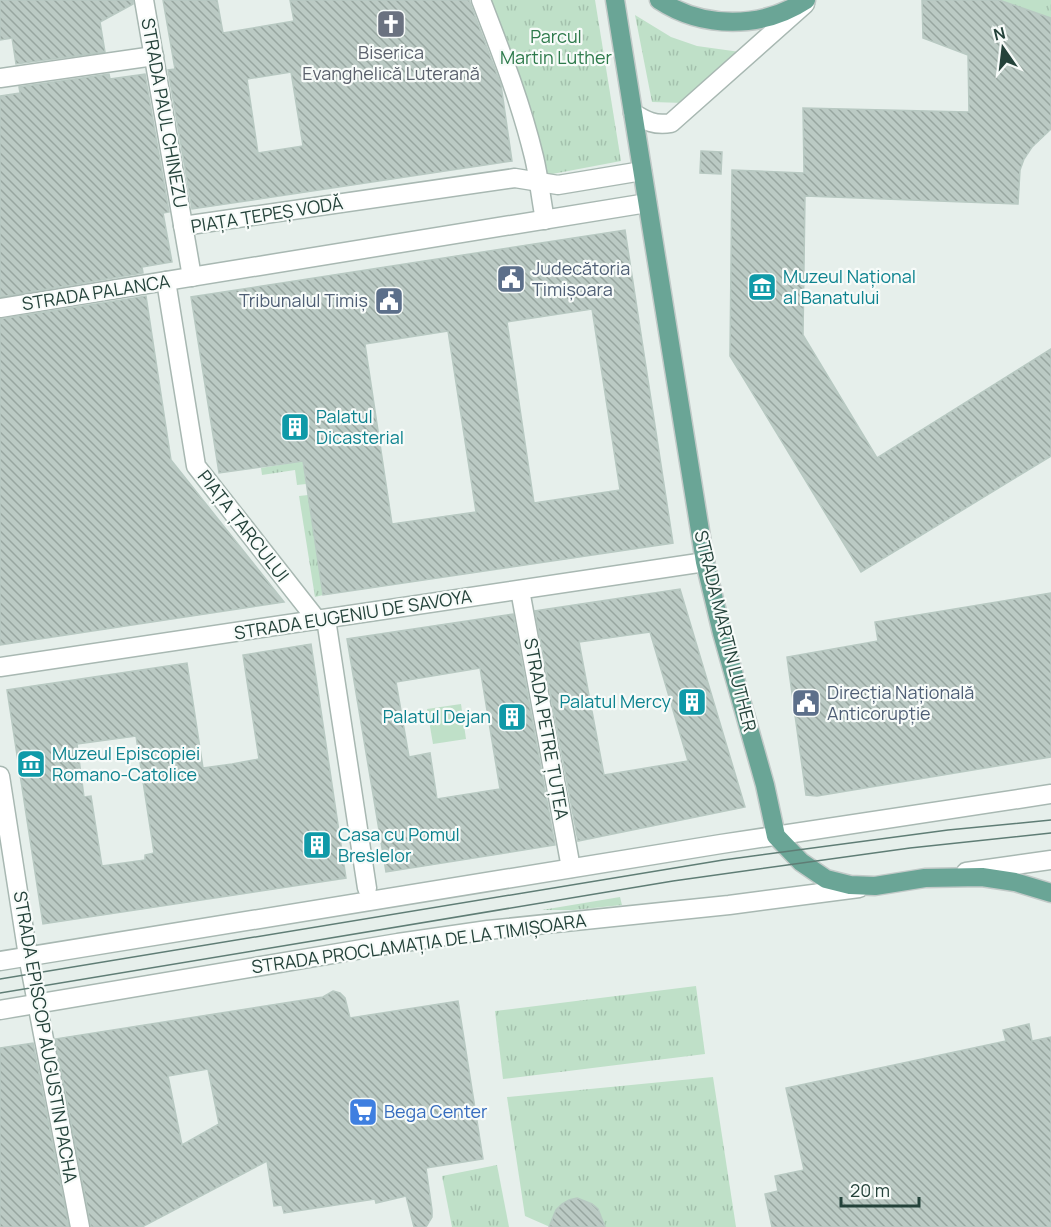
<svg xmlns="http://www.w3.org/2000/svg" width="1051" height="1227" font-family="Manrope,sans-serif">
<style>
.grass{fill:url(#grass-tufts)}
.garden{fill:#bfe0c8}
.building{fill:url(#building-back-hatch);stroke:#b8c9c2;stroke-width:1.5;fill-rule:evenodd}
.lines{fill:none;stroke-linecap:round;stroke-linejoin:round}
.minor-casing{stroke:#a8b8b2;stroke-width:21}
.major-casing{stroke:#c2cac8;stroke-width:21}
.minor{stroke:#fff;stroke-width:18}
.major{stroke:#6aa596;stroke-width:18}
.tram{stroke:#5f7d75;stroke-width:1.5}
.labels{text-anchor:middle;stroke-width:4.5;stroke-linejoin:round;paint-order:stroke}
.park-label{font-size:18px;fill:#2d7a4b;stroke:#f7fbf9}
.worship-label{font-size:18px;fill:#5b616d;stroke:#f7fbf9}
.street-label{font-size:18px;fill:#24423a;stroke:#f7fbf9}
.service-label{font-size:18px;fill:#4e5e75;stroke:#f7fbf9;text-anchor:start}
.culture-label{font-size:18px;fill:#0d838f;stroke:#f7fbf9;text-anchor:start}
.shop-label{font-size:18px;fill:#366cbe;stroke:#f7fbf9;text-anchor:start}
</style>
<defs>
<pattern id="grass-tufts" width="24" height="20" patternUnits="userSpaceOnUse" patternTransform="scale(1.5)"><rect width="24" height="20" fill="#bfe0c8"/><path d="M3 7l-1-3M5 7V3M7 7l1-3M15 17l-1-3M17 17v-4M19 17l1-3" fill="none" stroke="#a4c1ad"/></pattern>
<pattern id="building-back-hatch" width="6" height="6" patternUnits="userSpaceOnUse" patternTransform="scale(1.5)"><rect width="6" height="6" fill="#bbcac4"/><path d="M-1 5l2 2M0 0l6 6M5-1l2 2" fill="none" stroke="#98a6a0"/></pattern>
</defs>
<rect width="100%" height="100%" fill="#e6efeb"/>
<g class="grass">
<path d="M487,0h108l26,161 -74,14z"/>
<path d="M999,0h52v18z"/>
<path d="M635,15l36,22 26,9 43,6 -56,51 -32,-1z"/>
<path d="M303,461l3,23 -9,1 -2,-15 -33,5 -1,-7z"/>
<path d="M308,495l15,100 -8,2 -16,-101z"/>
<path d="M620,897l2,8 -48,5h-32z"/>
<path d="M696,986l9,68 -202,25 -8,-68z"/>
<path d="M713,1077l23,150h-186l-25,-11 -18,-119z"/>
<path d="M497,1165l12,62h-57l-10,-51z"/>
</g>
<path class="garden" d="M461,704l5,35 -33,5 -6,-35z"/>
<g class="building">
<path d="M0,0h133v4l-33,18 5,30 -89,12 -4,-26 -12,2z"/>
<path d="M163,0h54l6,33 71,-12 -4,-21h179l32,85 11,76 -320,48 -24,-139 7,-1zM291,72l12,74 -45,7 -11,-74z"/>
<path d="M922,0h77l52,18v111l-19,18 -8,12 -4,11 -2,34 -213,-8 -2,139 74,123 174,-109v107l-190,116 -131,-216 2,-186 72,3 -1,-65 166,4 -1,-57 -45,-17z"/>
<path d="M109,74l1,5 35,-5 24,138 -6,1 9,49 -30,5 1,6 -143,24v-201l20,-3 -1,-6z"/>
<path d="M701,151l21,1 -1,22 -21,-1z"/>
<path d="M625,230l48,313 -350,52 -20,-134 -84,12 -28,-176zM592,309l28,181 -86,13 -27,-181zM448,331l28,181 -84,12 -27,-180z"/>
<path d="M146,296l25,164 113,142 -284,43v-326z"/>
<path d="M680,589l65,218 -167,34 -43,-230zM650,632l38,129 -84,14 -25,-133z"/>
<path d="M1051,593v164l-234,39 -11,-1 -19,-138 91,-16 -3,-19z"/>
<path d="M513,614l42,231 -169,27 -39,-233zM480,668l20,121 -63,10 -7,-46 -21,4 -13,-75z"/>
<path d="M311,644l35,234 -303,46 -36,-234 180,-27 16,105 29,-4 27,-5 -16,-104zM136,736l18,117 -9,2v5l-43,6 -11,-70 -7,1 -7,-53z"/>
<path d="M333,991l7,2 5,5 5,20 108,-17 25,158 -57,9 6,42v7l-6,10h-12l-8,-31 -30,7 -1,-4 -91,14 -2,-8 -8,1 -7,-45 -125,66h-51l-36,-188 268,-42zM208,1069l11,55 -37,21 -14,-69z"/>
<path d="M1029,1024l3,17 19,-4v190h-279l-7,-33 13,-3 -3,-15 29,-6 -18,-82 220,-47 -3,-11z"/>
<path d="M33,1043l36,184h-69v-179z"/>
<path d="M577,1198l15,6 6,5 7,18h-56l7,-17 6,-6 7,-4z"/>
</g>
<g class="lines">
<g class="minor-casing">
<g id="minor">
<path d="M144,0l48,277"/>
<path d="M481,0c20,52 40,103 53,157 5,21 7,42 11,63"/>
<path d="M0,78l154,-22"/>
<path d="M633,113c13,8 22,13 38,10l134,-119"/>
<path d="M183,226l332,-48 43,7 84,-14"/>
<path d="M166,281l30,185 121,154"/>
<path d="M0,308l647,-105"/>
<path d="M520,590l51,278"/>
<path d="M326,619l41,269"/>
<path d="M0,667l705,-105"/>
<path d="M0,776l28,180 52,271"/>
<path d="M966,872l85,-12"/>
<path d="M0,961l721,-117 330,-50"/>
<path d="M0,1010l398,-67 90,-13 241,-25 130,-17"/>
</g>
</g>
<g class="major-casing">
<g id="major">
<path d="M615,0l90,562 17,71 43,152 11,51 25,26 25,17 24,6 25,1 50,-8 57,-1 33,5 36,11"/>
<path d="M659,0c44,29 103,29 147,0"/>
</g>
</g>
<use href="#minor" class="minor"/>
<use href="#major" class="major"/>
<g class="tram">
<path d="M0,979l723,-119 225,-30 103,-10"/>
<path d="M0,993l673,-112 237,-33 141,-15"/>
</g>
</g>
<defs>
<g id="church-square" transform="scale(1.5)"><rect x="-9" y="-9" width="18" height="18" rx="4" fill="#6b7280" stroke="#f7fbf9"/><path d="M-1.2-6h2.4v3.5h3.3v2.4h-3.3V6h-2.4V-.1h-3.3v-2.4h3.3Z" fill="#fff"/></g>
<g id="civic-square" transform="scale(1.5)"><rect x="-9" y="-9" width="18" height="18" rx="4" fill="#5c6f8a" stroke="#f7fbf9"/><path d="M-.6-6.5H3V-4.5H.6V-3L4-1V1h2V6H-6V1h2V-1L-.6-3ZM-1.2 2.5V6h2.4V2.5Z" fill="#fff"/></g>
<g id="museum-square" transform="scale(1.5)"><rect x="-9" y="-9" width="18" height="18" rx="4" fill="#0f9aa8" stroke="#f7fbf9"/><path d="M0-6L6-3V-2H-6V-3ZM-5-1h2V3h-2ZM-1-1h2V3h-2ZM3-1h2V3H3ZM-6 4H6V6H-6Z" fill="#fff"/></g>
<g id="building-square" transform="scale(1.5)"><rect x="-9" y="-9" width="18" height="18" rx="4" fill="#0f9aa8" stroke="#f7fbf9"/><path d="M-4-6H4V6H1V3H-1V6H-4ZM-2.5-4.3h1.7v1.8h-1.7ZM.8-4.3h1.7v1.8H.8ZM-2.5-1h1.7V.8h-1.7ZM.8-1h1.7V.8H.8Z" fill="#fff"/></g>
<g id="supermarket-square" transform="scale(1.5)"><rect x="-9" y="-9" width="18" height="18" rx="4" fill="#3f7fe0" stroke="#f7fbf9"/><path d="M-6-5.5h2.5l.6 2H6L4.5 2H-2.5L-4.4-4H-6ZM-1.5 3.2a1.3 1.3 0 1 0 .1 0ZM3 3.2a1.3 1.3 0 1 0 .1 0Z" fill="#fff"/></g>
</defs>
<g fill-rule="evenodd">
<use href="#church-square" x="391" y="24"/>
<use href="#civic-square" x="511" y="279"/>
<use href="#museum-square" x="762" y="287"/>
<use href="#civic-square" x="389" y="301"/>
<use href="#building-square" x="295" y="427"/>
<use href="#building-square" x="692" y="702"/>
<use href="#civic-square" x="806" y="703"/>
<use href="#building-square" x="512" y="717"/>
<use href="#museum-square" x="31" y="764"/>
<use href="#building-square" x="317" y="845"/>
<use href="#supermarket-square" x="363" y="1112"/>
</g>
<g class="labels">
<g class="park-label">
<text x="556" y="43">Parcul<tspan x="556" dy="21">Martin Luther</tspan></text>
</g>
<g class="worship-label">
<text x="391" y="59">Biserica<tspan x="391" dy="21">Evanghelică Luterană</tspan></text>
</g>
<g class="street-label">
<text transform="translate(164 113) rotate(80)" y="6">STRADA PAUL CHINEZU</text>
<text transform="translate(267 215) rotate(-9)" y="6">PIAȚA ȚEPEȘ VODĂ</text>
<text transform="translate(96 293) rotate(-9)" y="6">STRADA PALANCA</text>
<text transform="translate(243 526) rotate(52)" y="6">PIAȚA ȚARCULUI</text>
<text transform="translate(353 615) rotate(-9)" y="6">STRADA EUGENIU DE SAVOYA</text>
<text transform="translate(725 631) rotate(76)" y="6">STRADA MARTIN LUTHER</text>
<text transform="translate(546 729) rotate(80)" y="6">STRADA PETRE ȚUȚEA</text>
<text transform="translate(419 944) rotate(-8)" y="6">STRADA PROCLAMAȚIA DE LA TIMIȘOARA</text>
<text transform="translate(45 1037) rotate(80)" y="6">STRADA EPISCOP AUGUSTIN PACHA</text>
</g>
<g class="service-label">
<text x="532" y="275">Judecătoria<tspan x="532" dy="21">Timișoara</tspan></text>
<text x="368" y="307" text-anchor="end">Tribunalul Timiș</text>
<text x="827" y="699">Direcția Națională<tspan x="827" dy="21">Anticorupție</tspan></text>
</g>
<g class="culture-label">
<text x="783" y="283">Muzeul Național<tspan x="783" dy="21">al Banatului</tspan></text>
<text x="316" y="423">Palatul<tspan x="316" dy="21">Dicasterial</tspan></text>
<text x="671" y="708" text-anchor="end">Palatul Mercy</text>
<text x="491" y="723" text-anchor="end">Palatul Dejan</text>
<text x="52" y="760">Muzeul Episcopiei<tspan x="52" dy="21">Romano-Catolice</tspan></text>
<text x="338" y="841">Casa cu Pomul<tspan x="338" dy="21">Breslelor</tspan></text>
</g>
<g class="shop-label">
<text x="384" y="1118">Bega Center</text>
</g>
</g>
<g transform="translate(1003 48) rotate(346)" stroke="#f7fbf9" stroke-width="4.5" paint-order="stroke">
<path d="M0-4.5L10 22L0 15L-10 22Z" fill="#24423a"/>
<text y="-9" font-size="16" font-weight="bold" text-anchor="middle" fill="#24423a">N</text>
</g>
<path d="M841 1197v9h78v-9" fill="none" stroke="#24423a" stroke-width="3"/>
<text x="850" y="1197" font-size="18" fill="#24423a" stroke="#f7fbf9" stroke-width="4.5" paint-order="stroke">20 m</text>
</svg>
